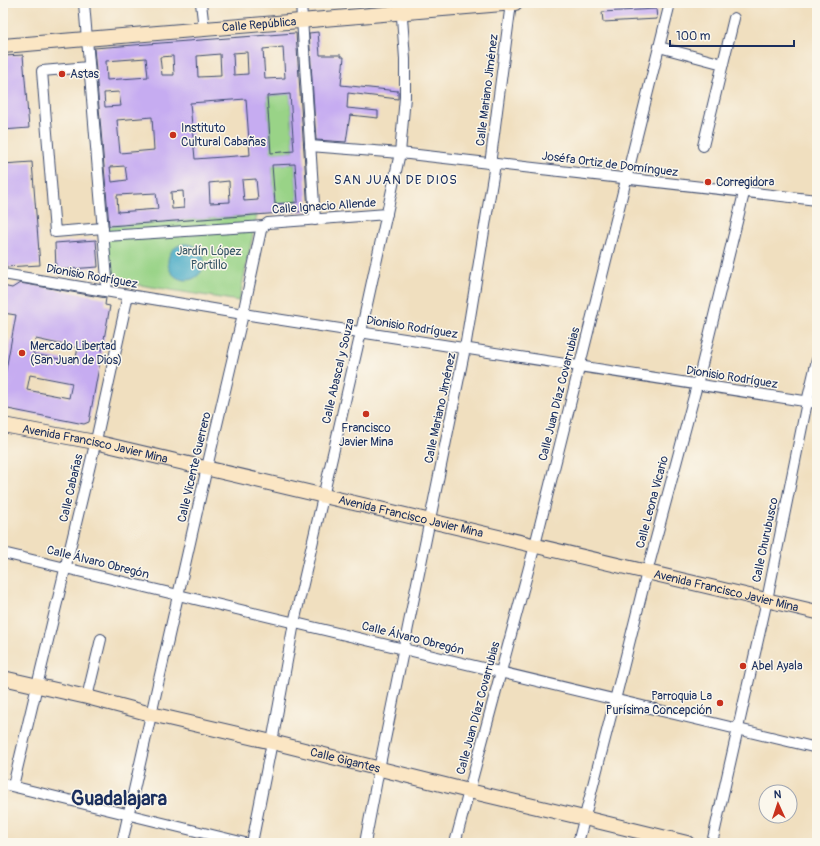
<svg xmlns="http://www.w3.org/2000/svg" width="820" height="846" font-family="Pangolin,sans-serif">
<style>
.park{fill:#99d387;stroke:#5a8172}
.water{fill:#46aac6;stroke:#306c92}
.building{fill:#c6acf1;fill-rule:evenodd}
.lines{fill:none;stroke-linecap:round;stroke-linejoin:round}
.street-casing{stroke:#3b496d;stroke-width:12}
.secondary-casing{stroke:#3b496d;stroke-width:16}
.street{stroke:#fff;stroke-width:10}
.secondary{stroke:#fbe6c4;stroke-width:14}
.poi-dot{fill:#c8321e;stroke:#fbf7ec;stroke-width:1.5}
.labels{text-anchor:middle;stroke-width:3;stroke-linejoin:round;paint-order:stroke}
.street-label{font-size:12px;fill:#1b2f5e;stroke:#fbf7ec}
.poi-label{font-size:12px;fill:#1b2f5e;stroke:#fbf7ec;text-anchor:start}
.park-label{font-size:12px;fill:#3a5868;stroke:#fbf7ec}
.neighbourhood-label{font-size:13px;letter-spacing:1px;fill:#1b2f5e;stroke:#fbf7ec}
.town-label{font-size:20px;font-weight:bold;fill:#1b2f5e;stroke:#fbf7ec}
</style>
<rect width="100%" height="100%" fill="#fbf7ec"/>
<filter id="ink" filterUnits="userSpaceOnUse"><feTurbulence type="fractalNoise" baseFrequency=".025" numOctaves="2"/><feDisplacementMap in="SourceGraphic" scale="8" xChannelSelector="R" yChannelSelector="G"/><feConvolveMatrix kernelMatrix="1 2 1 2 8 2 1 2 1" color-interpolation-filters="sRGB"/></filter>
<filter id="wash" filterUnits="userSpaceOnUse"><feTurbulence type="fractalNoise" baseFrequency=".012" numOctaves="4" result="noise"/><feDisplacementMap in="SourceGraphic" scale="16" xChannelSelector="R" yChannelSelector="G"/><feGaussianBlur stdDeviation="0.9" result="paint"/><feColorMatrix in="noise" values="0 0 0 0 0 0 0 0 0 0 0 0 0 0 0 0 0 1.4 0 .05"/><feComposite in="paint" operator="in"/></filter>
<g filter="url(#wash)">
<rect width="100%" height="100%" fill="#f0dfbf"/>
<g class="park">
<path d="M290,94l4,57 -23,2 -4,-57z"/>
<path d="M295,164l3,38 -23,2 -3,-39z"/>
<path d="M257,215l-18,86 -130,-21 -4,-54z"/>
</g>
<circle class="water" cx="186" cy="262" r="18"/>
<g id="blocks">
<g class="building">
<path d="M656,9l1,10 -54,3 -1,-10z"/>
<path d="M318,32l2,23h21v2h3l-3,28 57,6v8l-50,-6 -1,15 31,3v7l-28,-3 -4,27 -30,-2 -7,-107z"/>
<path d="M295,33h1l12,178 -199,15 -15,-178zM283,47l2,31 -20,1 -2,-30zM247,52l1,22 -14,1 -1,-22zM220,54l1,22 -23,1 -1,-21zM173,56l1,19h-12l-2,-18zM146,58l2,19 -41,3 -1,-19zM119,92l2,14 -16,1 -1,-14zM290,94l4,57 -23,2 -4,-57zM246,99l4,56 -55,4 -5,-56zM152,117l2,33 -34,3 -3,-33zM295,164l3,38 -23,2 -3,-39zM125,166l2,14 -15,2 -2,-15zM256,179l2,21 -14,1 -2,-21zM229,181l1,21 -20,1 -1,-20zM183,191l1,17 -12,1 -1,-17zM156,193l2,16 -40,3 -1,-17z"/>
<path d="M23,55l6,73 -26,2v-74z"/>
<path d="M32,162l8,103 -34,2 -3,-39v-64z"/>
<path d="M96,240l2,27 -42,3 -1,-27z"/>
<path d="M20,283l86,15 -1,7 5,1 -21,116 -5,2 -81,-16v-32l2,-1 11,-60 -13,-2v-27l9,2zM36,339l42,9 -3,14 -42,-8zM30,375l42,8 -3,15 -42,-8z"/>
</g>
</g>
</g>
<g filter="url(#ink)">
<use href="#blocks" fill-opacity="0" stroke="#3b496d" stroke-width="1"/>
<g class="lines">
<g class="street-casing">
<g id="street">
<path d="M84,3l23,276 -1,12"/>
<path d="M201,3l3,26"/>
<path d="M301,3l14,217"/>
<path d="M659,47l64,17"/>
<path d="M89,67l-47,4 13,161 48,-4"/>
<path d="M310,146l90,7 417,47"/>
<path d="M703,146l31,-128"/>
<path d="M106,236l158,-10 4,-3 119,-9"/>
<path d="M3,274l240,40 574,89"/>
<path d="M3,553l814,195"/>
<path d="M87,697l14,-58"/>
<path d="M3,784l242,59"/>
<path d="M13,786l84,-350 31,-141"/>
<path d="M122,843l86,-380 35,-149 18,-84 3,-4"/>
<path d="M252,843l20,-101 22,-119 67,-291 39,-179 5,-56v-38l-4,-56"/>
<path d="M365,843l14,-74 86,-421 29,-178 -3,-10v-3l20,-154"/>
<path d="M455,843l80,-298 135,-542"/>
<path d="M578,843l37,-143 32,-128 50,-187 47,-192"/>
<path d="M712,843l55,-243 40,-198 10,-42"/>
</g>
</g>
<g class="secondary-casing">
<g id="secondary">
<path id="s1" d="M3,46l512,-43"/>
<path id="s2" d="M3,425l92,17 722,170"/>
<path id="s3" d="M3,678l84,19 64,17 121,28 197,49 115,27 103,25"/>
</g>
</g>
<use href="#street" class="street"/>
<use href="#secondary" class="secondary"/>
</g>
</g>
<g class="poi-dot">
<circle cx="62" cy="74" r="4"/>
<circle cx="173" cy="135" r="4"/>
<circle cx="708" cy="182" r="4"/>
<circle cx="22" cy="353" r="4"/>
<circle cx="366" cy="414" r="4"/>
<circle cx="743" cy="666" r="4"/>
<circle cx="720" cy="703" r="4"/>
</g>
<g class="labels">
<g class="street-label">
<text dy="4" stroke="none"><textPath href="#s1" startOffset="257">Calle República</textPath></text>
<text transform="translate(487 90) rotate(-83)" y="4">Calle Mariano Jiménez</text>
<text transform="translate(610 164) rotate(7)" y="4">Joséfa Ortiz de Domínguez</text>
<text transform="translate(324 206) rotate(-4)" y="4">Calle Ignacio Allende</text>
<text transform="translate(92 276) rotate(10)" y="4">Dionisio Rodríguez</text>
<text transform="translate(412 327) rotate(9)" y="4">Dionisio Rodríguez</text>
<text transform="translate(338 371) rotate(-77)" y="4">Calle Abascal y Souza</text>
<text transform="translate(732 377) rotate(9)" y="4">Dionisio Rodríguez</text>
<text transform="translate(559 394) rotate(-76)" y="4">Calle Juan Díaz Covarrubias</text>
<text transform="translate(440 408) rotate(-78)" y="4">Calle Mariano Jiménez</text>
<text dy="4" stroke="none"><textPath href="#s2" startOffset="94">Avenida Francisco Javier Mina</textPath></text>
<text transform="translate(194 467) rotate(-77)" y="4">Calle Vicente Guerrero</text>
<text transform="translate(71 488) rotate(-77)" y="4">Calle Cabañas</text>
<text transform="translate(652 502) rotate(-75)" y="4">Calle Leona Vicario</text>
<text dy="4" stroke="none"><textPath href="#s2" startOffset="418">Avenida Francisco Javier Mina</textPath></text>
<text transform="translate(765 540) rotate(-78)" y="4">Calle Churubusco</text>
<text transform="translate(98 562) rotate(14)" y="4">Calle Álvaro Obregón</text>
<text dy="4" stroke="none"><textPath href="#s2" startOffset="742">Avenida Francisco Javier Mina</textPath></text>
<text transform="translate(413 638) rotate(14)" y="4">Calle Álvaro Obregón</text>
<text transform="translate(478 708) rotate(-75)" y="4">Calle Juan Díaz Covarrubias</text>
<text dy="4" stroke="none"><textPath href="#s3" startOffset="352">Calle Gigantes</textPath></text>
</g>
<g class="poi-label">
<text x="70" y="78">Astas</text>
<text x="181" y="132">Instituto<tspan x="181" dy="14">Cultural Cabañas</tspan></text>
<text x="716" y="186">Corregidora</text>
<text x="30" y="350">Mercado Libertad<tspan x="30" dy="14">(San Juan de Dios)</tspan></text>
<text x="366" y="432" text-anchor="middle">Francisco<tspan x="366" dy="14">Javier Mina</tspan></text>
<text x="751" y="670">Abel Ayala</text>
<text x="712" y="700" text-anchor="end">Parroquia La<tspan x="712" dy="14">Purísima Concepción</tspan></text>
</g>
<g class="park-label">
<text x="209" y="255">Jardín López<tspan x="209" dy="14">Portillo</tspan></text>
</g>
<g class="neighbourhood-label">
<text x="396" y="184">SAN JUAN DE DIOS</text>
</g>
<g class="town-label">
<text x="119" y="805">Guadalajara</text>
</g>
</g>
<rect width="820" height="846" fill="none" stroke="#fbf7ec" stroke-width="16"/>
<g transform="translate(778 804) rotate(357)"><circle r="19" fill="#fbf7ec" stroke="#a1a7b3"/>
<path d="M0-3L7 15L0 10L-7 15Z" fill="#c8321e"/>
<text y="-6" font-size="11" font-weight="bold" text-anchor="middle" fill="#1b2f5e">N</text>
</g>
<path d="M670 40v6h124v-6" fill="none" stroke="#1b2f5e" stroke-width="2"/>
<text x="676" y="40" font-size="12" fill="#1b2f5e" stroke="#fbf7ec" stroke-width="3" paint-order="stroke">100 m</text>
</svg>
